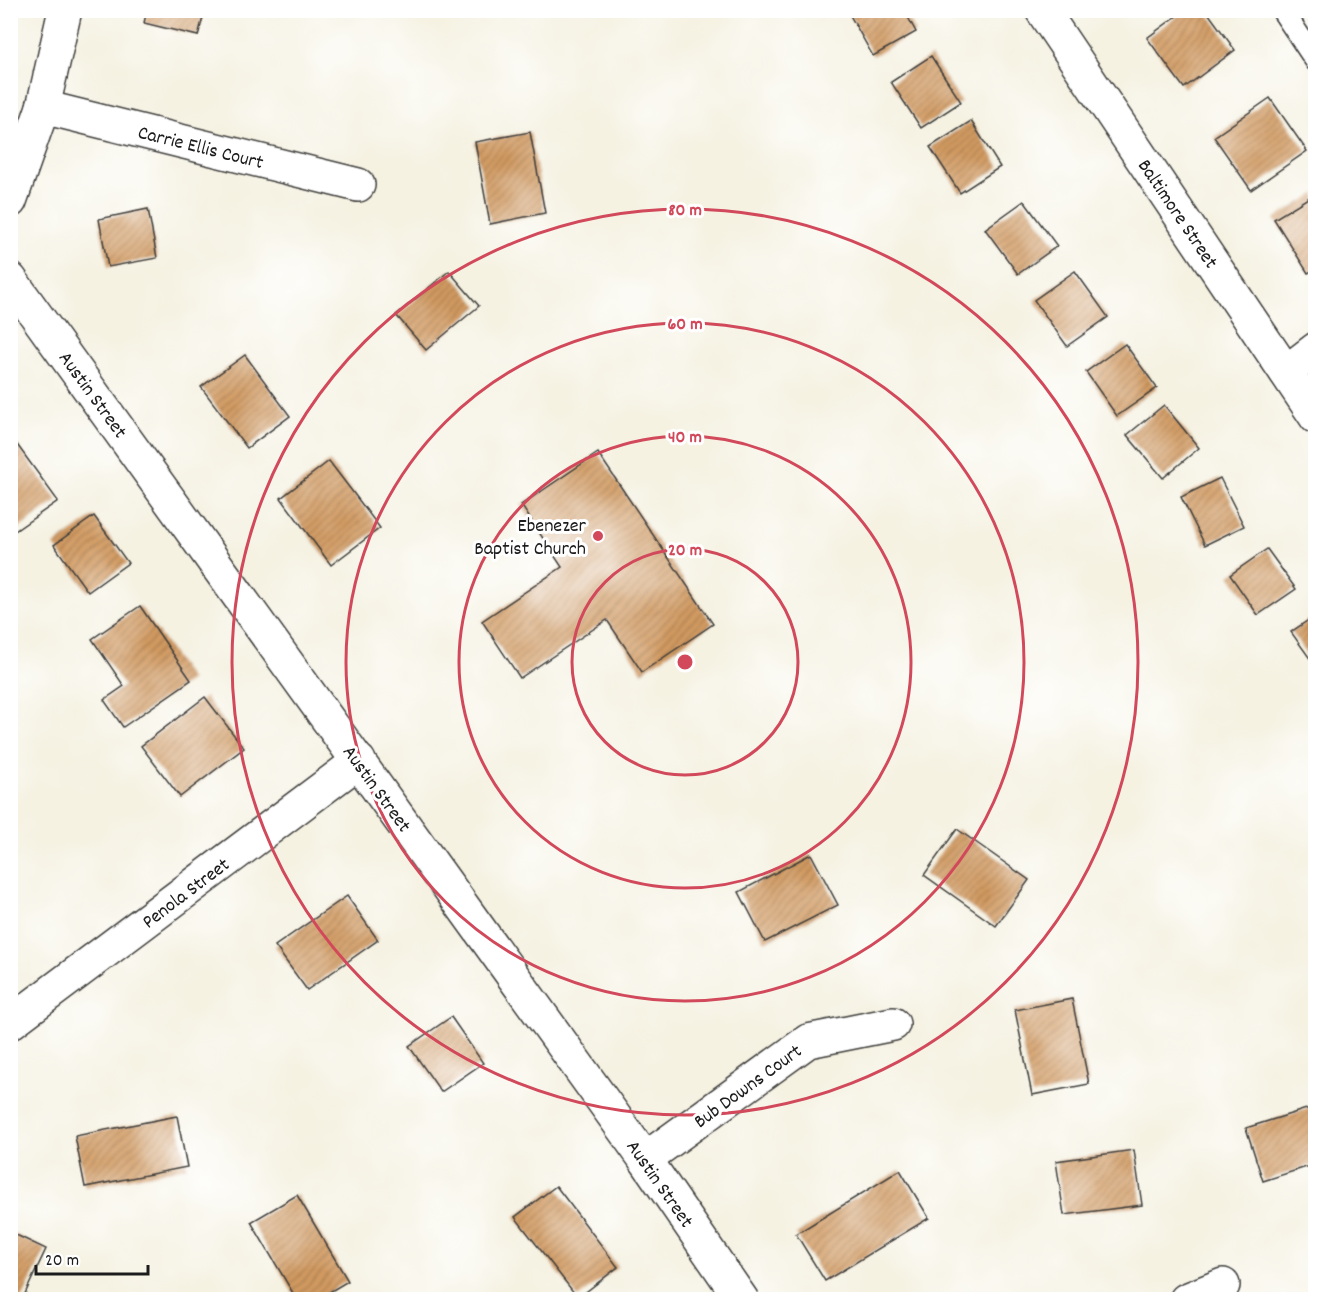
<svg xmlns="http://www.w3.org/2000/svg" width="1326" height="1310" font-family="Dekko,sans-serif">
<style>
.building{fill:url(#building-hatch)}
.lines{fill:none;stroke-linecap:round;stroke-linejoin:round}
.service-casing{stroke:#3d3c3a;stroke-width:24}
.minor-casing{stroke:#3d3c3a;stroke-width:36}
.service{stroke:#fff;stroke-width:21}
.minor{stroke:#fff;stroke-width:33}
.ring{fill:none;stroke:#d1495b;stroke-width:3}
.poi-dot{fill:#d1495b;stroke:#fff;stroke-width:2}
.labels{text-anchor:middle;stroke-width:6;stroke-linejoin:round;paint-order:stroke}
.street-label{font-size:20px;fill:#1c1c1c;stroke:#fff}
.poi-label{font-size:20px;fill:#1c1c1c;stroke:#fff;text-anchor:end}
.centre{fill:#d1495b;stroke:#fff;stroke-width:3}
.ring-label{font-size:18px;text-anchor:middle;font-weight:bold;fill:#d1495b;stroke:#fff;stroke-width:6;stroke-linejoin:round;paint-order:stroke}
</style>
<defs>
<pattern id="building-hatch" width="6" height="6" patternUnits="userSpaceOnUse" patternTransform="scale(1.5)"><rect width="6" height="6" fill="#d19a61"/><path d="M-1 1l2-2M0 6l6-6M5 7l2-2" fill="none" stroke="#a97d4f"/></pattern>
</defs>
<rect width="100%" height="100%" fill="#fff"/>
<filter id="ink" filterUnits="userSpaceOnUse"><feTurbulence type="fractalNoise" baseFrequency=".0167" numOctaves="2"/><feDisplacementMap in="SourceGraphic" scale="12" xChannelSelector="R" yChannelSelector="G"/><feConvolveMatrix kernelMatrix="1 2 1 2 8 2 1 2 1" color-interpolation-filters="sRGB"/></filter>
<filter id="wash" filterUnits="userSpaceOnUse"><feTurbulence type="fractalNoise" baseFrequency=".008" numOctaves="4" result="noise"/><feDisplacementMap in="SourceGraphic" scale="24" xChannelSelector="R" yChannelSelector="G"/><feGaussianBlur stdDeviation="1.35" result="paint"/><feColorMatrix in="noise" values="0 0 0 0 0 0 0 0 0 0 0 0 0 0 0 0 0 1.4 0 .05"/><feComposite in="paint" operator="in"/></filter>
<g filter="url(#wash)">
<rect width="100%" height="100%" fill="#f5f2e2"/>
<g id="blocks">
<g class="building">
<path d="M147,10h58l-7,26 -54,-13z"/>
<path d="M847,10h57l12,22 -43,24z"/>
<path d="M1185,10h21l29,40 -51,38 -37,-50z"/>
<path d="M931,56l30,46 -40,26 -30,-46z"/>
<path d="M1270,98l37,53 -56,39 -37,-53z"/>
<path d="M971,121l29,46 -40,26 -30,-46z"/>
<path d="M530,132l15,81 -55,11 -15,-82z"/>
<path d="M1316,193v76l-8,4 -34,-54z"/>
<path d="M1024,201l33,45 -39,28 -33,-45z"/>
<path d="M148,209l9,49 -49,9 -9,-48z"/>
<path d="M449,271l30,35 -53,44 -30,-35z"/>
<path d="M1075,271l33,46 -41,29 -33,-46z"/>
<path d="M1125,344l32,44 -40,28 -31,-44z"/>
<path d="M245,355l45,61 -43,32 -46,-61z"/>
<path d="M1164,405l35,43 -36,30 -36,-43z"/>
<path d="M10,435l48,66 -46,32 -2,-3z"/>
<path d="M598,453l115,171 -71,48 -35,-52 -87,58 -38,-57 80,-54 -41,-62z"/>
<path d="M329,461l51,67 -49,37 -50,-67z"/>
<path d="M1220,478l24,48 -39,19 -24,-48z"/>
<path d="M94,516l34,47 -40,29 -34,-47z"/>
<path d="M1267,549l29,40 -38,26 -28,-40z"/>
<path d="M140,606l51,74 -68,47 -19,-27 20,-14 -32,-47z"/>
<path d="M1316,615v52l-25,-35z"/>
<path d="M205,697l39,51 -64,49 -39,-51z"/>
<path d="M957,829l72,51 -33,46 -72,-51z"/>
<path d="M811,854l27,51 -73,37 -26,-50z"/>
<path d="M347,896l31,44 -71,50 -32,-44z"/>
<path d="M1072,999l17,85 -57,11 -17,-85z"/>
<path d="M451,1017l32,46 -42,29 -32,-46z"/>
<path d="M1316,1106v58l-53,17 -17,-53z"/>
<path d="M177,1116l10,51 -102,20 -10,-51z"/>
<path d="M1134,1150l8,55 -78,10 -8,-54z"/>
<path d="M900,1170l29,48 -104,63 -29,-47z"/>
<path d="M556,1186l62,81 -40,31 -63,-81z"/>
<path d="M297,1195l51,86 -32,19h-19l-46,-78z"/>
<path d="M10,1232l36,17 -24,51h-12z"/>
</g>
</g>
</g>
<g filter="url(#ink)">
<use href="#blocks" fill-opacity="0" stroke="#3d3c3a" stroke-width="1.5"/>
<g class="lines">
<g class="service-casing">
<path id="service" d="M1282,10l34,51"/>
</g>
<g class="minor-casing">
<g id="minor">
<path d="M1042,10l274,407"/>
<path d="M43,107l315,78"/>
<path d="M10,201l33,-94 22,-97"/>
<path d="M10,279l635,880 97,141"/>
<path d="M1286,372l30,-23"/>
<path d="M10,1023l349,-262"/>
<path d="M645,1159l163,-118 85,-17"/>
<path d="M1186,1300l37,-15"/>
</g>
</g>
<use href="#service" class="service"/>
<use href="#minor" class="minor"/>
</g>
</g>
<g class="ring">
<circle cx="685" cy="662" r="113"/>
<circle cx="685" cy="662" r="226"/>
<circle cx="685" cy="662" r="339"/>
<circle cx="685" cy="662" r="453"/>
</g>
<circle class="poi-dot" cx="598" cy="536" r="6"/>
<g class="labels">
<g class="street-label">
<text transform="translate(201 146) rotate(14)" y="7">Carrie Ellis Court</text>
<text transform="translate(1179 213) rotate(56)" y="7">Baltimore Street</text>
<text transform="translate(94 394) rotate(54)" y="7">Austin Street</text>
<text transform="translate(378 788) rotate(54)" y="7">Austin Street</text>
<text transform="translate(185 892) rotate(-37)" y="7">Penola Street</text>
<text transform="translate(747 1085) rotate(-36)" y="7">Bub Downs Court</text>
<text transform="translate(661 1183) rotate(55)" y="7">Austin Street</text>
</g>
<g class="poi-label">
<text x="586" y="531">Ebenezer<tspan x="586" dy="23">Baptist Church</tspan></text>
</g>
</g>
<circle cx="685" cy="662" r="9" class="centre"/>
<g class="ring-label">
<text x="685" y="215">80 m</text>
<text x="685" y="329">60 m</text>
<text x="685" y="442">40 m</text>
<text x="685" y="555">20 m</text>
</g>
<rect width="1326" height="1310" fill="none" stroke="#fff" stroke-width="36"/>
<path d="M36 1265v9h112v-9" fill="none" stroke="#1c1c1c" stroke-width="3"/>
<text x="45" y="1265" font-size="18" fill="#1c1c1c" stroke="#ffffff" stroke-width="4.5" paint-order="stroke">20 m</text>
</svg>
